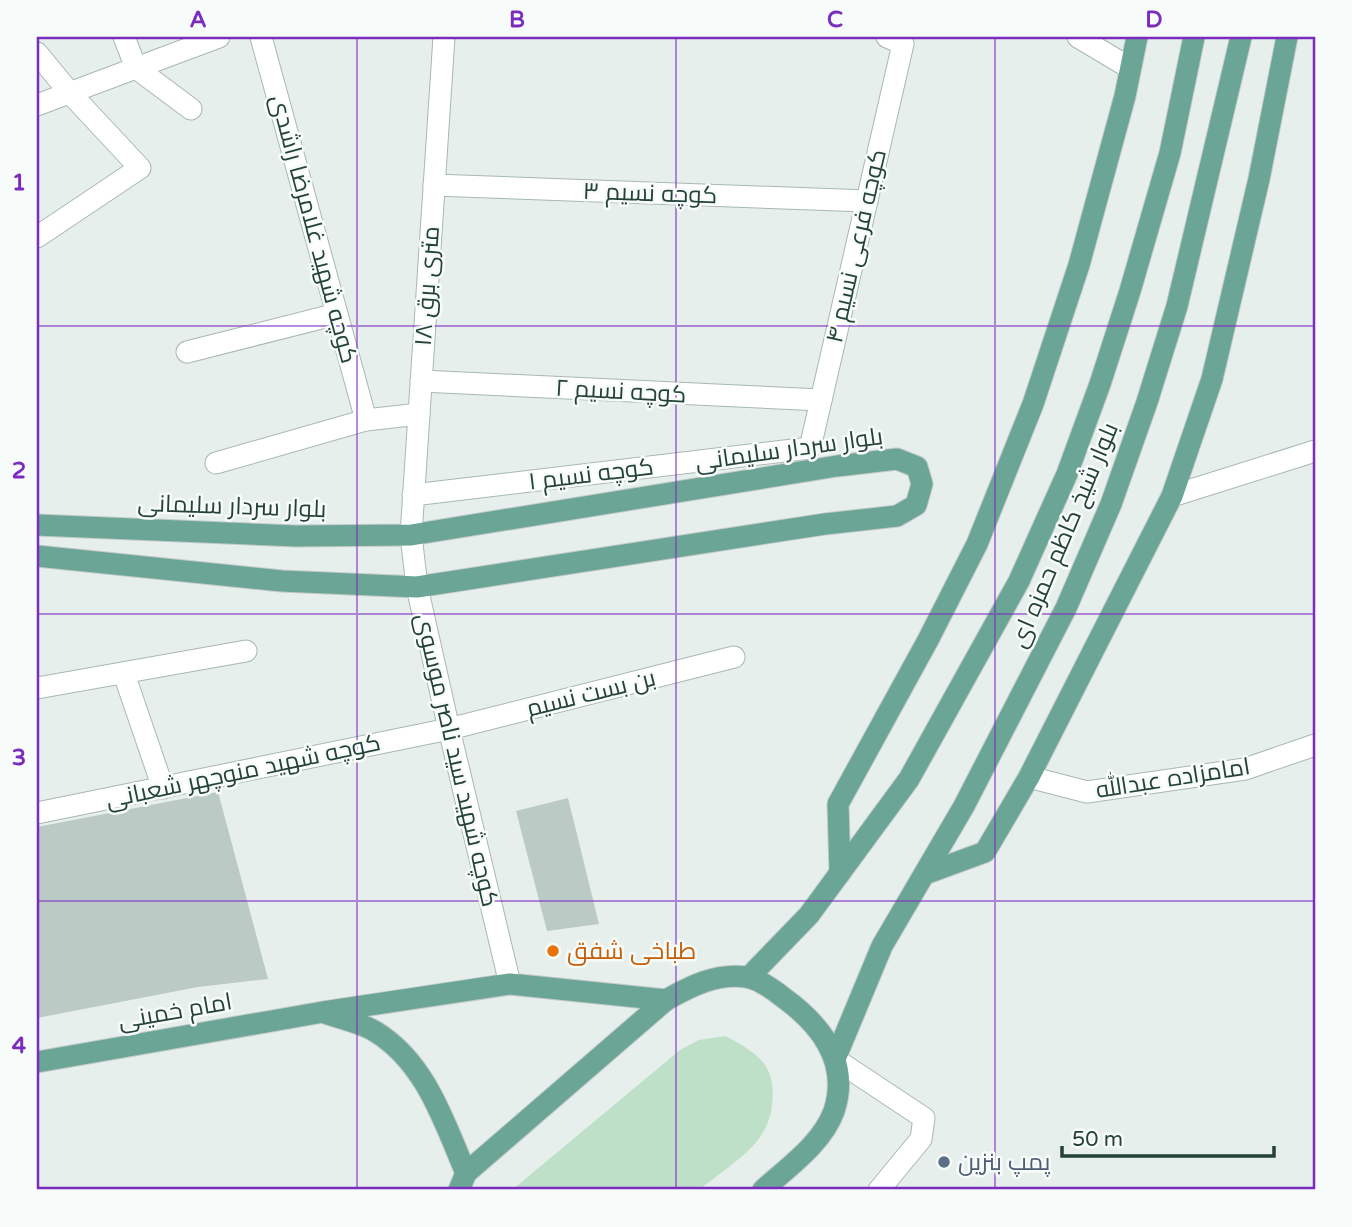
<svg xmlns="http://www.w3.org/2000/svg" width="1352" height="1227" font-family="'Varela Round',Cairo,sans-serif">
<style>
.green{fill:#bfe0c8}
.building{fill:#bbcac4}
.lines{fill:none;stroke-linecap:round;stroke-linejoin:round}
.minor-casing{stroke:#a8b8b2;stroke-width:23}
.major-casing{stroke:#c2cac8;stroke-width:23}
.minor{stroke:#fff;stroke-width:21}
.major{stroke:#6aa596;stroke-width:21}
.grid{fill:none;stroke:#7b2cbf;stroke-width:2;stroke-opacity:0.55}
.food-dot{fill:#e8710a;stroke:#f7fbf9;stroke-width:2.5}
.service-dot{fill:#5c6f8a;stroke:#f7fbf9;stroke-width:2.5}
.labels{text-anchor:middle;stroke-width:5;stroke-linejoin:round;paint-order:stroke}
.street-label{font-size:24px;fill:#24423a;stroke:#f7fbf9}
.food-label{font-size:24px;fill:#c56008;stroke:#f7fbf9;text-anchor:start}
.service-label{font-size:24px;fill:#4e5e75;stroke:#f7fbf9;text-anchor:start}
.neatline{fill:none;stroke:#7b2cbf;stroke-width:2.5}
.grid-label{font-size:23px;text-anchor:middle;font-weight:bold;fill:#7b2cbf}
</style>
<rect width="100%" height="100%" fill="#e6efeb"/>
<path class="green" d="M725,1036c33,17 52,30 47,69 -1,12 -7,26 -14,35 -13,17 -42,36 -59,50h-187l168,-140 19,-10z"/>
<g class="building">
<path d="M218,792l50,187 -70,8 -161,31v-191z"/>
<path d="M568,798l31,126 -52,7 -31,-120z"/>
</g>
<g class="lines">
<g class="minor-casing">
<g id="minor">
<path d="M124,37l12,31 55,41"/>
<path d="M261,37l105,383"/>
<path d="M444,37l-33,498 6,52 32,142 61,255"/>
<path d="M1078,37l52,31"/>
<path d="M37,53l33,40 70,75 -103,69"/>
<path d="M37,105l182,-68"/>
<path d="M434,185l433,16"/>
<path d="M187,352l150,-38"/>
<path d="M421,381l400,19"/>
<path d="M216,463l150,-43 53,-6"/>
<path d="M413,495l397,-47 93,-404 -16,-7"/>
<path d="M1172,496l143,-45"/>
<path d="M124,674l39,114"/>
<path d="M37,688l209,-37"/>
<path d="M1029,777l58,15 158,-23 70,-24"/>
<path d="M37,813l412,-84 285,-72"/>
<path d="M835,1059l89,59 -3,21 -42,51"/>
</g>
</g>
<g class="major-casing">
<g id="major">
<path d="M37,525l259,11 115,-1 426,-69 60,-7 20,8 5,17 -6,21 -19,11 -72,8 -408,63 -135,-6 -245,-25"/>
<path d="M840,873l-2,-69 90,-164 49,-96 56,-140 46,-139 46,-169 12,-59"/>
<path d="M925,874l60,-22 44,-75 143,-281 40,-117 47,-200 28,-142"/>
<path d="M749,977l60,-62 100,-136 110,-198 48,-107 33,-90 30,-93 40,-138 24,-116"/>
<path d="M325,1013c16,6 37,10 51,19 50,31 68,90 90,141"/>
<path d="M835,1059l47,-113 82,-140 102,-198 45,-104 36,-102 30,-96 64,-269"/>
<path d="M37,1062l286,-50 187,-28 156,16"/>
<path d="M459,1190l7,-17 200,-173c25,-14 50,-27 80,-23 13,2 28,13 38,21 37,27 66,64 50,113 -12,33 -46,56 -71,79"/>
</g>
</g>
<use href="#minor" class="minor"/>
<use href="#major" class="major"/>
</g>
<path class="grid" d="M357,37v1153M676,37v1153M995,37v1153M37,326h1278M37,614h1278M37,901h1278"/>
<circle class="food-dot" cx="553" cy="951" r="7"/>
<circle class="service-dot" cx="944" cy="1162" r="7"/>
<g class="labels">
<g class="street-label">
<text transform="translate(650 193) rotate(2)" y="8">کوچه نسیم ۳</text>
<text transform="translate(314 229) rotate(75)" y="8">کوچه شهید غلامرضا راشدی</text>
<text transform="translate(856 246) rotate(-77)" y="8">کوچه فرعی نسیم ۴</text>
<text transform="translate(427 286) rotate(-86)" y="8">۱۸ متری برق</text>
<text transform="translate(621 391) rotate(3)" y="8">کوچه نسیم ۲</text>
<text transform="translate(789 449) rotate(-8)" y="8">بلوار سردار سلیمانی</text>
<text transform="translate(591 474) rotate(-7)" y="8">کوچه نسیم ۱</text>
<text transform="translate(232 506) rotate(2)" y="8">بلوار سردار سلیمانی</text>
<text transform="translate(1064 535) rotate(-67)" y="8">بلوار شیخ کاظم حمزه ای</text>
<text transform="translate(591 693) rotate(-14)" y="8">بن بست نسیم</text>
<text transform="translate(457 760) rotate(77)" y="8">کوچه شهید سید ناصر موسوی</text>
<text transform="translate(243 771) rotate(-12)" y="8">کوچه شهید منوچهر شعبانی</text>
<text transform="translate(1173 778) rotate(-9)" y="8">امامزاده عبدالله</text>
<text transform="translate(175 1011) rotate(-10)" y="8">امام خمینی</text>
</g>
<g class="food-label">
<text x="567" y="959">طباخی شفق</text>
</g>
<g class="service-label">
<text x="958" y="1170">پمپ بنزین</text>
</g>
</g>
<rect width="1352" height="1227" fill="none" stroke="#f7fbf9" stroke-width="77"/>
<path d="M1062 1146v10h212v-10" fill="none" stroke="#24423a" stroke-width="3.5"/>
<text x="1072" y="1146" font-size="21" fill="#24423a" stroke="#f7fbf9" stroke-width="5" paint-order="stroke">50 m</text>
<rect x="38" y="38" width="1276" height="1150" class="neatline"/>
<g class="grid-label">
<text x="198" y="27">A</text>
<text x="517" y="27">B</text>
<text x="835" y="27">C</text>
<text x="1154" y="27">D</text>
<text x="19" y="190">1</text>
<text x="19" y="478">2</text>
<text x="19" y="765">3</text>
<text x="19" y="1053">4</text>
</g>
</svg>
